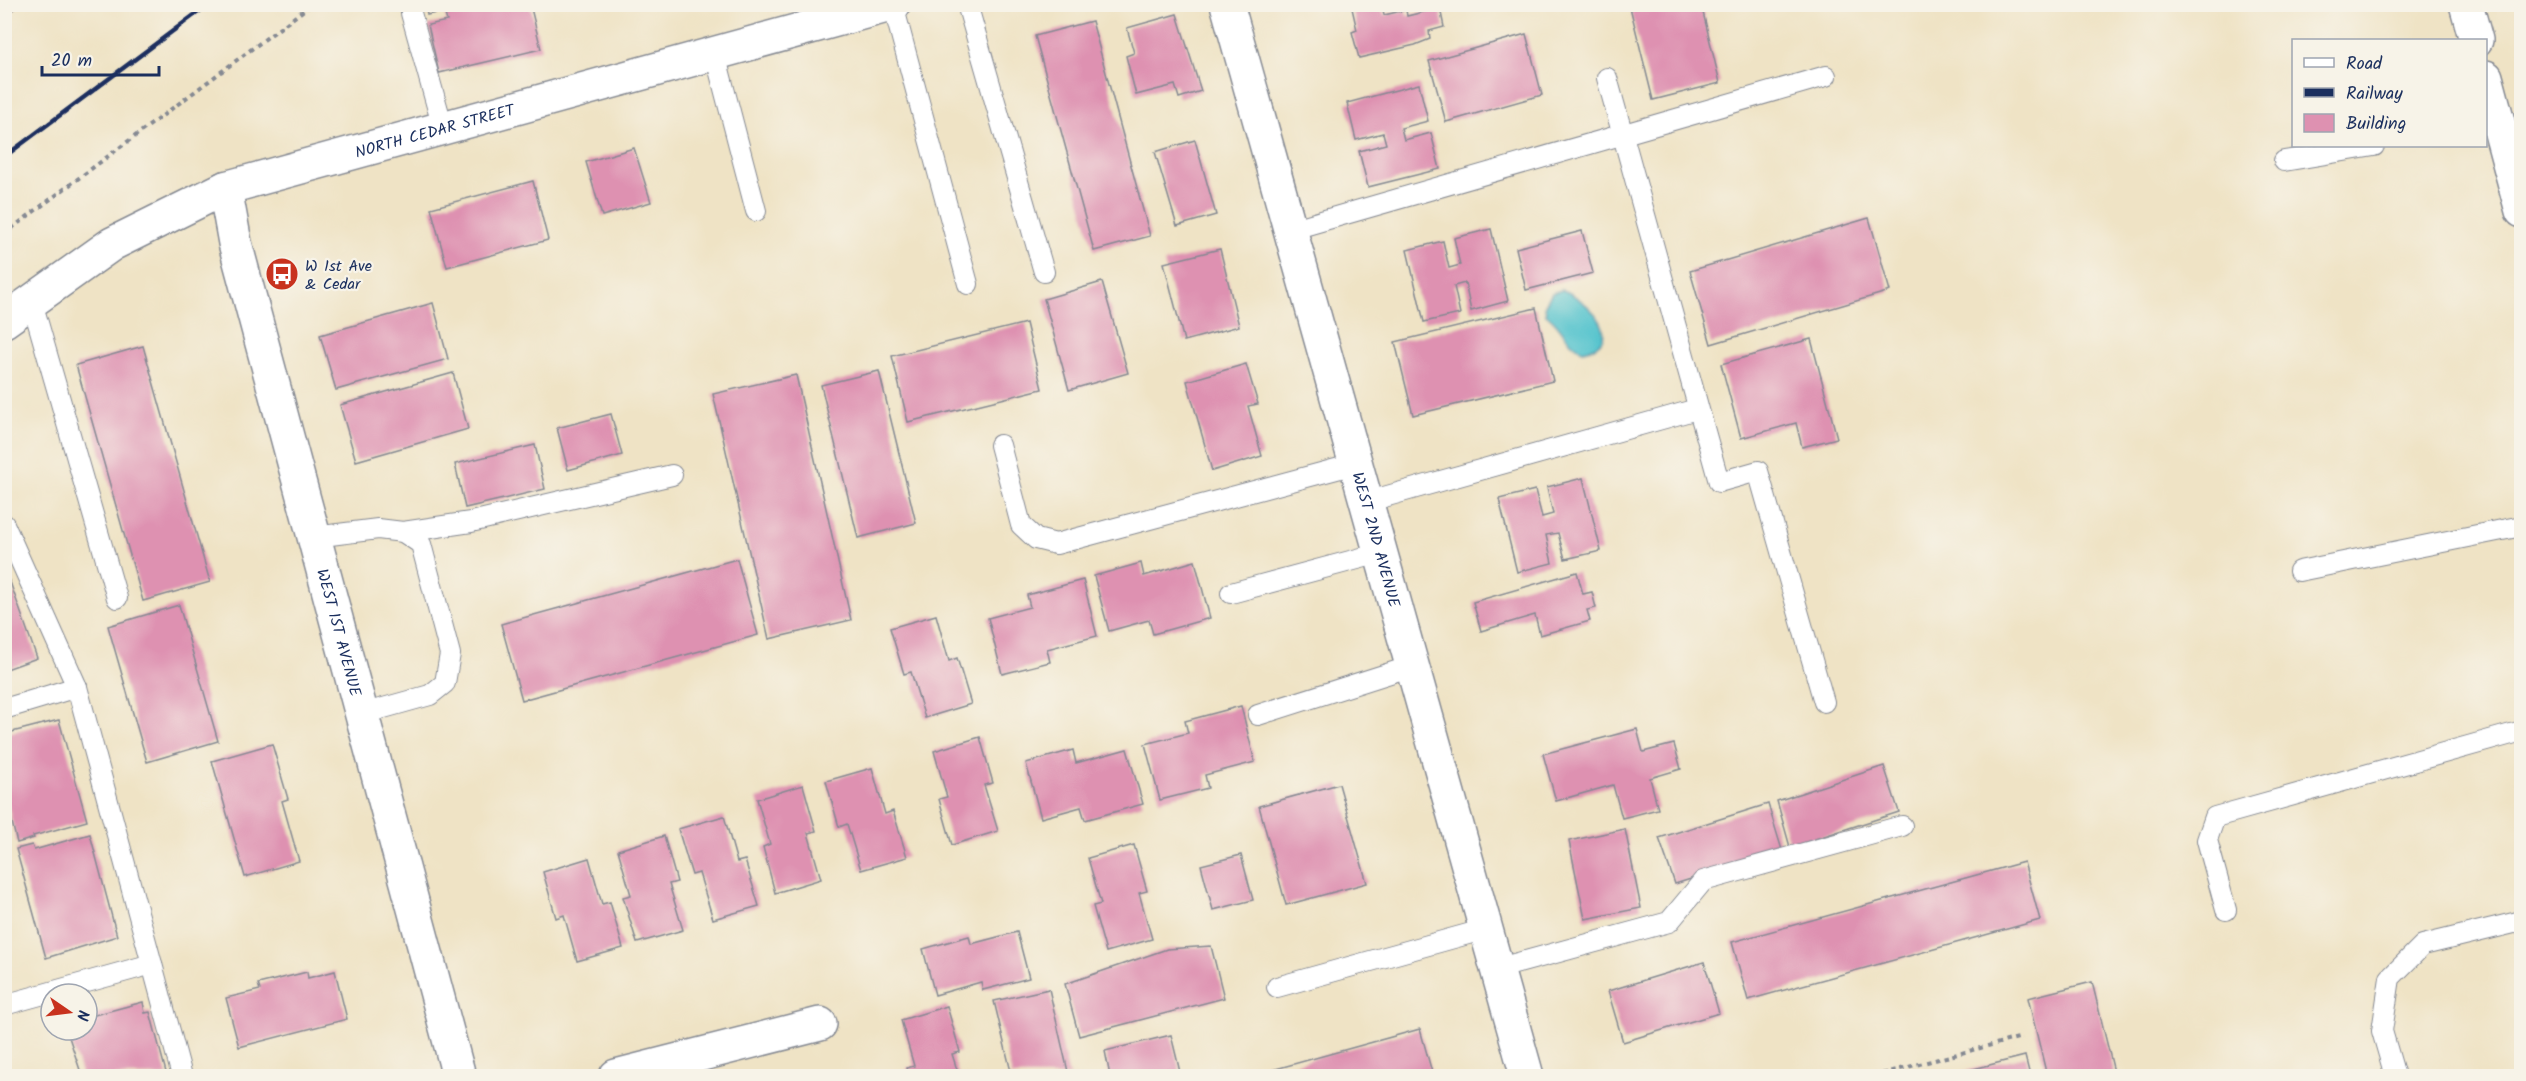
<svg xmlns="http://www.w3.org/2000/svg" width="2526" height="1081" font-family="Kalam,sans-serif">
<style>
.water{fill:#57c4ce;stroke:#397a96;stroke-width:1.5}
.building{fill:#de91b1}
.lines{fill:none;stroke-linecap:round;stroke-linejoin:round}
.service-casing{stroke:#858992;stroke-width:22}
.minor-casing{stroke:#858992;stroke-width:36}
.path{stroke:#858992;stroke-width:4;stroke-dasharray:4.5 4.5;stroke-linecap:butt}
.service{stroke:#fff;stroke-width:20}
.minor{stroke:#fff;stroke-width:33}
.rail{stroke:#1b2f5e;stroke-width:4.5}
.labels{text-anchor:middle;stroke-width:4.5;stroke-linejoin:round;paint-order:stroke}
.street-label{font-size:16px;fill:#1b2f5e;stroke:#f7f3e8}
.poi-label{font-size:16px;fill:#1b2f5e;stroke:#f7f3e8;text-anchor:start}
</style>
<rect width="100%" height="100%" fill="#f7f3e8"/>
<filter id="ink" filterUnits="userSpaceOnUse"><feTurbulence type="fractalNoise" baseFrequency=".0167" numOctaves="2"/><feDisplacementMap in="SourceGraphic" scale="12" xChannelSelector="R" yChannelSelector="G"/><feConvolveMatrix kernelMatrix="1 2 1 2 8 2 1 2 1" color-interpolation-filters="sRGB"/></filter>
<filter id="wash" filterUnits="userSpaceOnUse"><feTurbulence type="fractalNoise" baseFrequency=".008" numOctaves="4" result="noise"/><feDisplacementMap in="SourceGraphic" scale="24" xChannelSelector="R" yChannelSelector="G"/><feGaussianBlur stdDeviation="1.35" result="paint"/><feColorMatrix in="noise" values="0 0 0 0 0 0 0 0 0 0 0 0 0 0 0 0 0 1.4 0 .05"/><feComposite in="paint" operator="in"/></filter>
<g filter="url(#wash)">
<rect width="100%" height="100%" fill="#efe3c5"/>
<path class="water" d="M1562,290c16,4 59,39 34,56 -3,2 -10,3 -14,4 -18,-9 -19,-24 -36,-36l-1,-9 7,-12z"/>
<g id="blocks">
<g class="building">
<path d="M4,4h12l2,2 -14,10z"/>
<path d="M425,4h105l11,45 -102,24 -11,-48 19,-4 -3,-10 -17,4z"/>
<path d="M1351,4h31l2,11 22,-5 1,6 33,-8 4,19 -15,4 1,8 -15,6 -56,13 -7,-26 5,-2z"/>
<path d="M1642,4h59l19,79 -67,17 -23,-93z"/>
<path d="M1177,14l24,77 -22,7 -4,-13 -39,10 -10,-39 8,-3 -7,-25z"/>
<path d="M1092,21l58,215 -56,15 -59,-215z"/>
<path d="M1526,34l16,61 -96,27 -17,-61z"/>
<path d="M1419,84l9,37 -27,7 3,12 27,-7 9,36 -72,18 -9,-36 27,-7 -3,-11 -27,7 -9,-37z"/>
<path d="M1195,140l21,75 -39,11 -22,-74z"/>
<path d="M634,148l17,54 -49,14 -16,-54z"/>
<path d="M533,181l15,59 -101,27 -16,-59z"/>
<path d="M1869,218l21,73 -179,53 -21,-73z"/>
<path d="M1491,229l17,72 -37,10 -6,-28 -11,3 6,28 -36,8 -17,-72 36,-9 6,27 11,-3 -6,-27z"/>
<path d="M1582,231l11,42 -67,17 -10,-42z"/>
<path d="M1220,249l19,77 -55,15 -20,-78z"/>
<path d="M1102,282l26,91 -59,17 -25,-91z"/>
<path d="M433,303l15,56 -112,31 -16,-55z"/>
<path d="M1536,308l17,73 -140,34 -18,-73z"/>
<path d="M1026,323l16,66 -134,33 -16,-66z"/>
<path d="M1811,339l26,99 -35,9 -6,-24 -55,15 -20,-74z"/>
<path d="M143,346l67,236 -67,19 -67,-236z"/>
<path d="M1246,364l12,40 -10,2 14,50 -50,15 -25,-90z"/>
<path d="M879,371l37,152 -58,15 -37,-153z"/>
<path d="M453,373l15,56 -112,32 -16,-56z"/>
<path d="M796,375l55,245 -82,19 -56,-245z"/>
<path d="M611,414l11,41 -54,15 -11,-42z"/>
<path d="M535,445l10,44 -80,19 -10,-44z"/>
<path d="M1583,478l18,73 -36,8 -7,-26 -12,2 6,28 -35,9 -18,-73 36,-9 7,27 11,-3 -6,-27z"/>
<path d="M737,559l21,76 -236,65 -21,-76z"/>
<path d="M1195,561l15,57 -57,16 -4,-14 -40,11 -15,-55 47,-13 3,13z"/>
<path d="M4,565l33,93 -33,12z"/>
<path d="M1577,572l6,22 9,-2 4,16 -9,2 3,11 -50,14 -5,-20 -54,16 -8,-29z"/>
<path d="M1083,580l14,56 -50,13 3,13 -48,12 -14,-56 42,-11 -3,-12z"/>
<path d="M179,605l39,136 -71,21 -39,-136z"/>
<path d="M936,615l13,46 8,-3 14,46 -46,14 -14,-46 -7,2 -14,-46z"/>
<path d="M1241,706l14,56 -50,13 3,13 -48,12 -15,-56 43,-11 -3,-12z"/>
<path d="M59,720l28,101 -54,15 1,2 -17,5 -13,-54v-55z"/>
<path d="M1637,729l6,23 31,-8 7,25 -31,9 8,31 -36,9 -9,-33 -57,16 -13,-47z"/>
<path d="M980,737l13,46 -9,2 14,46 -46,14 -13,-46 8,-2 -13,-46z"/>
<path d="M272,744l16,55 -6,2 17,60 -54,16 -33,-116z"/>
<path d="M1127,749l16,55 -58,16 -4,-13 -40,11 -15,-55 47,-13 3,13z"/>
<path d="M1884,766l15,46 -109,35 -13,-46z"/>
<path d="M872,768l13,46 8,-3 14,46 -46,13 -14,-46 -8,3 -13,-46z"/>
<path d="M1339,784l28,99 -81,22 -27,-99z"/>
<path d="M803,785l13,46 -8,2 13,46 -46,14 -12,-46 7,-3 -13,-45z"/>
<path d="M1768,804l14,46 -107,34 -16,-46z"/>
<path d="M724,816l13,46 8,-2 14,46 -46,13 -14,-46 -7,2 -14,-46z"/>
<path d="M1625,829l16,79 -56,11 -16,-78z"/>
<path d="M90,834l27,102 -71,22 -30,-109 16,-4 2,5z"/>
<path d="M664,836l13,46 -8,2 14,46 -46,13 -14,-46 8,-2 -13,-45z"/>
<path d="M1134,845l13,46 -8,2 13,46 -46,13 -13,-46 8,-2 -13,-46z"/>
<path d="M1241,855l12,45 -40,10 -12,-45z"/>
<path d="M589,858l13,46 8,-2 13,46 -46,13 -13,-46 -8,3 -13,-46z"/>
<path d="M2024,862l16,58 -292,80 -16,-58z"/>
<path d="M1017,932l12,46 -46,12 -2,-8 -46,13 -12,-46 46,-13 2,8z"/>
<path d="M1211,946l13,52 -145,38 -14,-52 102,-35z"/>
<path d="M1704,962l15,51 -96,29 -15,-51z"/>
<path d="M335,971l12,48 -108,28 -13,-49 34,-8 -2,-6 49,-12 1,6z"/>
<path d="M2092,982l23,94h-85l16,-4 -18,-74z"/>
<path d="M1049,989l20,87h-57l-18,-75z"/>
<path d="M143,1002l2,11 5,-1 17,64h-85l-15,-45 20,-1v-13z"/>
<path d="M947,1006l13,46 -8,2 7,22h-50l-2,-8 7,-2 -13,-46z"/>
<path d="M1420,1029l13,47h-183z"/>
<path d="M1171,1035l9,37 -19,4h-51l-5,-25z"/>
<path d="M2025,1056l5,20h-84z"/>
</g>
</g>
</g>
<g filter="url(#ink)">
<use href="#blocks" fill-opacity="0" stroke="#858992" stroke-width="1.5"/>
<g class="lines">
<g class="service-casing">
<g id="service">
<path d="M967,4l77,268"/>
<path d="M893,5l75,279"/>
<path d="M411,13l32,115"/>
<path d="M715,54l41,157"/>
<path d="M1607,78l112,404 39,-11 66,231"/>
<path d="M2284,161l90,-15"/>
<path d="M1290,230l536,-154"/>
<path d="M32,302l85,296"/>
<path d="M1000,445l21,80 15,14 20,5 299,-80"/>
<path d="M1366,502l331,-93"/>
<path d="M4,524l73,163 -73,22"/>
<path d="M403,532l68,-10 201,-47"/>
<path d="M314,537l64,-8 25,3 18,12 29,110 -5,29 -15,12 -68,19"/>
<path d="M2299,571l223,-45"/>
<path d="M1231,593l149,-40"/>
<path d="M1258,715l154,-49"/>
<path d="M2226,910l-19,-70 8,-23 307,-86"/>
<path d="M152,964l30,112"/>
<path d="M1496,969l173,-47 34,-41 199,-55"/>
<path d="M1277,987l209,-58"/>
<path d="M4,1005l148,-41 -75,-277"/>
<path d="M2395,1076l-13,-45 8,-53 33,-33 99,-24"/>
</g>
</g>
<g class="minor-casing">
<g id="minor">
<path id="s1" d="M1227,4l300,1072"/>
<path d="M2466,4l10,36"/>
<path d="M2486,77l36,134"/>
<path id="s2" d="M225,188l10,55 224,833"/>
<path id="s3" d="M4,321l108,-77 113,-56 669,-184"/>
<path d="M616,1076l204,-52"/>
</g>
</g>
<g class="path">
<path d="M4,234l308,-230"/>
<path d="M1874,1076l148,-39"/>
</g>
<use href="#service" class="service"/>
<use href="#minor" class="minor"/>
<path class="rail" d="M4,157l205,-153"/>
</g>
</g>
<defs>
<g id="bus-disc" transform="scale(1.725)"><circle r="9.5" fill="#c8321e" stroke="#f7f3e8"/><path d="M-5-6H5V4H4V6H2V4H-2V6H-4V4H-5ZM-3.5-4V0h7V-4ZM-3.5 1.2v1.5H-2V1.2ZM2 1.2v1.5H3.5V1.2Z" fill="#fff"/></g>
</defs>
<g fill-rule="evenodd">
<use href="#bus-disc" x="282" y="274"/>
</g>
<g class="labels">
<g class="street-label">
<text dy="6" stroke="none"><textPath href="#s3" startOffset="476">NORTH CEDAR STREET</textPath></text>
<text dy="6" stroke="none"><textPath href="#s1" startOffset="556">WEST 2ND AVENUE</textPath></text>
<text dy="6" stroke="none"><textPath href="#s2" startOffset="459">WEST 1ST AVENUE</textPath></text>
</g>
<g class="poi-label">
<text x="305" y="271">W 1st Ave<tspan x="305" dy="18">&amp; Cedar</tspan></text>
</g>
</g>
<rect width="2526" height="1081" fill="none" stroke="#f7f3e8" stroke-width="24"/>
<rect x="2292" y="39" width="195" height="108" fill="#f7f3e8" stroke="#9fa5b1" stroke-width="1.5"/>
<rect x="2304" y="58" width="30" height="9" fill="#ffffff" stroke="#9fa5b1" stroke-width="1.5"/>
<text x="2346" y="69" font-size="18" fill="#1b2f5e">Road</text>
<rect x="2304" y="88" width="30" height="9" fill="#1b2f5e" stroke="#9fa5b1" stroke-width="1.5"/>
<text x="2346" y="99" font-size="18" fill="#1b2f5e">Railway</text>
<rect x="2304" y="114" width="30" height="18" fill="#de91b1" stroke="#9fa5b1" stroke-width="1.5"/>
<text x="2346" y="129" font-size="18" fill="#1b2f5e">Building</text>
<g transform="translate(69 1012) rotate(104)"><circle r="28" fill="#f7f3e8" stroke="#9fa5b1" stroke-width="1.5"/>
<path d="M0-4.5L10 22L0 15L-10 22Z" fill="#c8321e"/>
<text y="-9" font-size="16" font-weight="bold" text-anchor="middle" fill="#1b2f5e">N</text>
</g>
<path d="M42 66v9h117v-9" fill="none" stroke="#1b2f5e" stroke-width="3"/>
<text x="51" y="66" font-size="18" fill="#1b2f5e" stroke="#f7f3e8" stroke-width="4.5" paint-order="stroke">20 m</text>
</svg>
